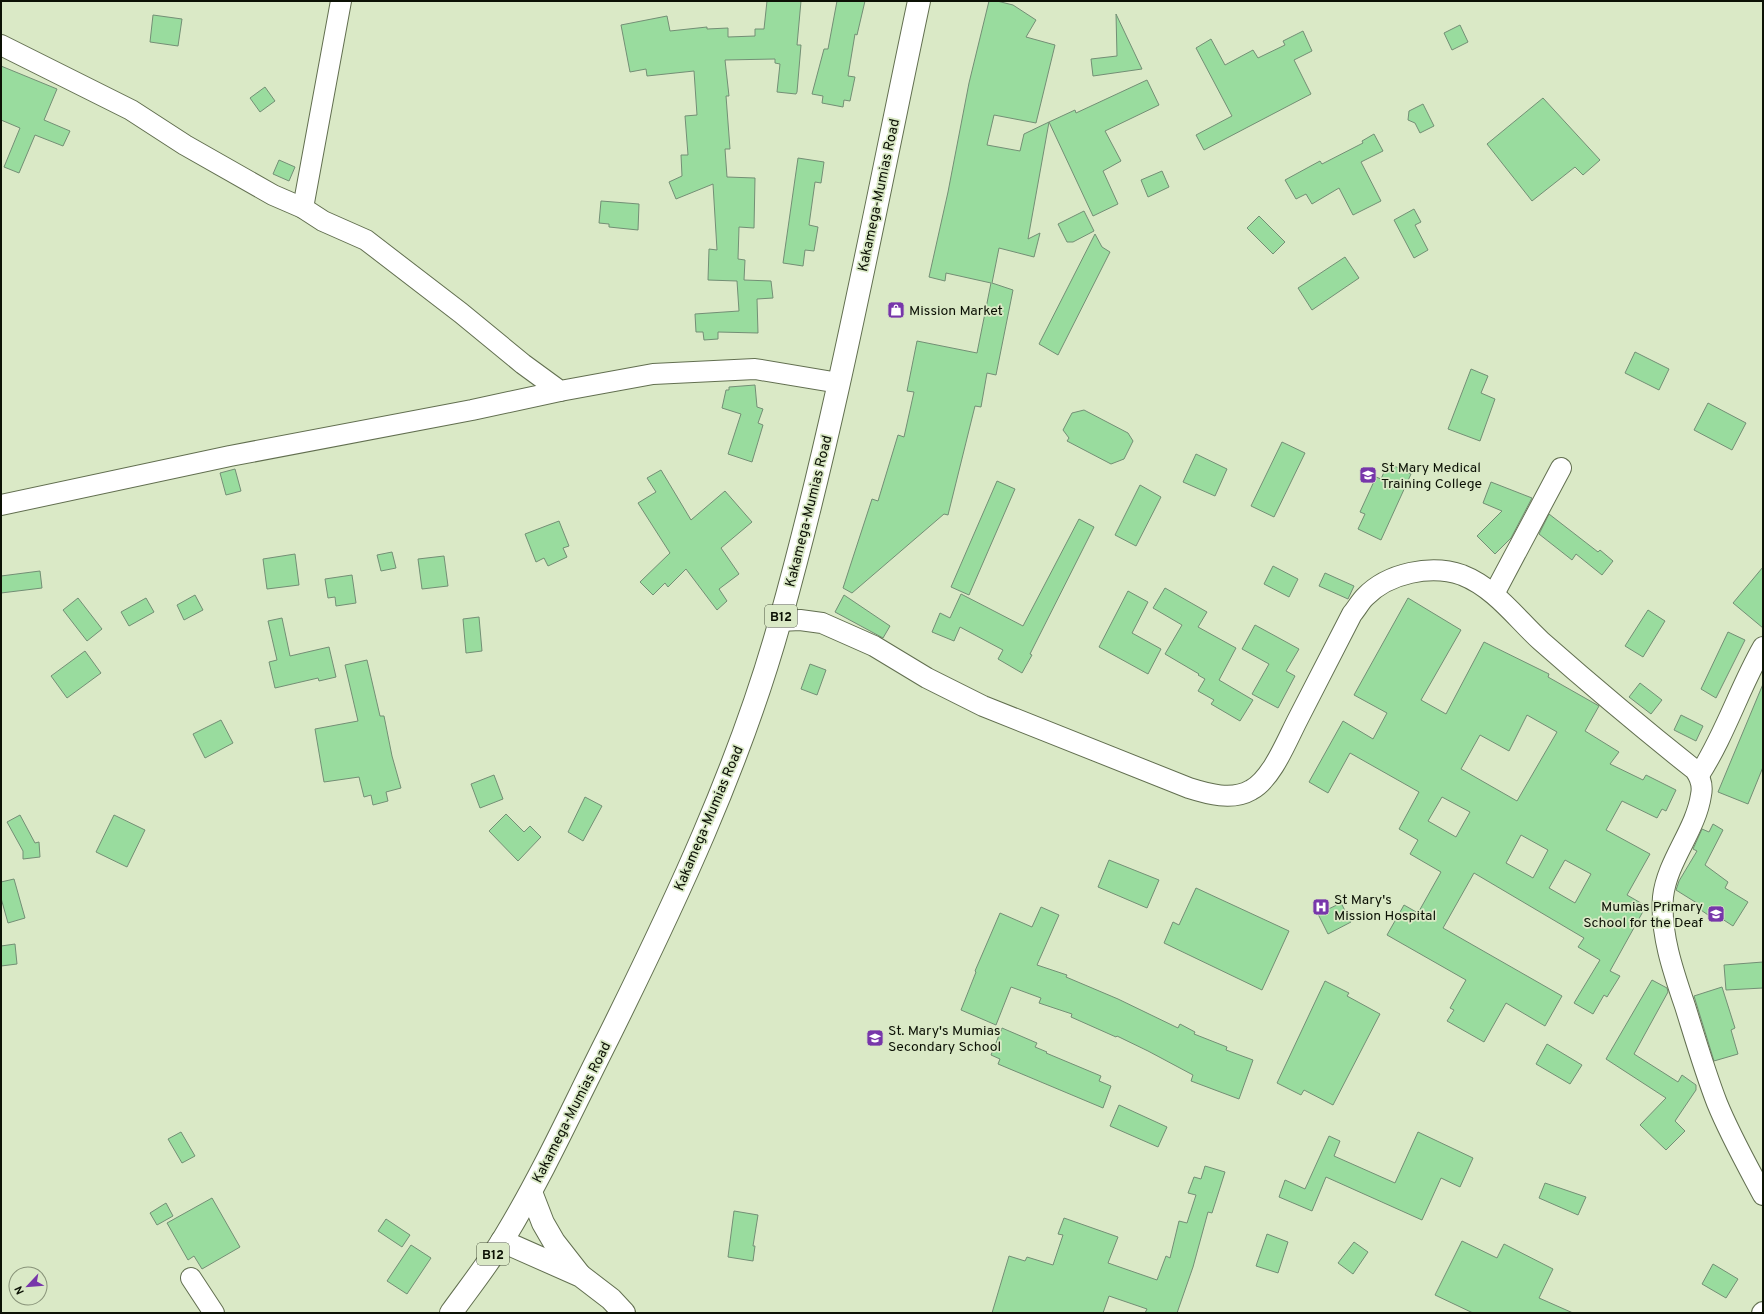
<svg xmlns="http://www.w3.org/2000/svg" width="1764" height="1314" font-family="Overpass,sans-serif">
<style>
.building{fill:#99dc9e;stroke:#738f75;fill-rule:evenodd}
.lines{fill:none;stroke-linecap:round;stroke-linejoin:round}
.minor-casing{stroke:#626f50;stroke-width:22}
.tertiary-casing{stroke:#626f50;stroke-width:24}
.trunk-casing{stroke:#626f50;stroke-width:24}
.minor{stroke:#fff;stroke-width:20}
.tertiary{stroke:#fff;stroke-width:22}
.trunk{stroke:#fff;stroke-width:22}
.labels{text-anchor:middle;stroke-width:3.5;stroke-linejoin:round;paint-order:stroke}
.shield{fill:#dae9c6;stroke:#4a523f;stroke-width:1}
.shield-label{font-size:13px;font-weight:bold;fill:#0c1105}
.street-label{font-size:14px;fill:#0c1105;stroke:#dae9c6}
.poi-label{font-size:14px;fill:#0c1105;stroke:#dae9c6;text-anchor:start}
</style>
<rect width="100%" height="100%" fill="#dae9c6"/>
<g class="building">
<path d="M767,1h34l-4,44h4l-4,47 -1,2 -19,-2 3,-28 -5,-1v-4l-50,1 4,36h-3l4,53h-5l2,28 28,1 -1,50 -15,-1 -1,32 7,1 -1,20 27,1 2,17 -16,1 1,34 -40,-1v7l-14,1 -1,-8h-7l-1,-18 44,-3 -2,-30 -29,-1 1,-31 8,1 -4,-66 -37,15 -7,-17 13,-6 -1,-21h7l-3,-39 12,-1 -3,-44 -47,5 -1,-7 -16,3 -9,-47 46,-9 3,15 37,-4v2l21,-1v9l27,-1v-7h9z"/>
<path d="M837,1h28l-8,34 -2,-1 -7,42 7,1 -5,24 -6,-1 -1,7 -21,-4 1,-7 -11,-2 12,-45h4z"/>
<path d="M989,1h8l16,4 23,15 -10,17 29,8 -19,78 -42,-8 -7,30 33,6 4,-17 25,-12 -21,117 12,-6 -6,24 -35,-9 -7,35 21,7 -17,85 -9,-2 -6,34 -6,-1 -27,109 -4,-1 -92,79 -9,-5 29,-89 6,2 20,-66 6,2 10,-45 -7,-1 10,-50 60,12 14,-70 -45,-10 -1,8 -16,-4 19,-85 21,-109z"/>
<path d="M1116,14l26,55 -49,7 -2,-17 26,-3z"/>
<path d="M153,15l29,4 -4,27 -28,-4z"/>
<path d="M1460,25l8,17 -16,8 -8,-17z"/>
<path d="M1303,31l9,20 -18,9 17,34 -107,56 -8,-15 36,-19 -36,-68 15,-9 14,26 28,-15 5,8 27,-13 -2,-4z"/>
<path d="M1,66l56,23 -13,31 26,11 -7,15 -28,-11 -16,38 -15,-6 16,-39 -19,-8z"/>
<path d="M1147,80l12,25 -54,26 16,30 -18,10 15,33 -25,12 -44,-94 26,-12 1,3z"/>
<path d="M265,87l10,14 -15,11 -10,-14z"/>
<path d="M1543,98l57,62 -17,15 -8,-8 -43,34 -45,-57z"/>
<path d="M1423,104l11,22 -14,7 -5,-10 -7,-3 1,-9z"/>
<path d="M1374,134l9,17 -22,11 20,39 -28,14 -14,-27 -27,16 -6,-10 -10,5 -11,-19 35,-19 2,3 41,-21 -1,-2z"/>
<path d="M798,158l26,4 -3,21 -6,-1 -6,43 9,2 -4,24 -9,-1 -2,16 -20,-3z"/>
<path d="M279,160l16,7 -6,14 -16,-7z"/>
<path d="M1162,171l7,16 -21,10 -7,-17z"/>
<path d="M601,201l38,3 -1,26 -29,-3v-3l-10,-1z"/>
<path d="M1414,209l7,13 -6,3 13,25 -14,8 -20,-38z"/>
<path d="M1084,211l10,20 -21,11h-6l-9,-18z"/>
<path d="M1259,216l26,26 -12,12 -26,-26z"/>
<path d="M1095,234l7,13 8,5 -52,103 -19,-11z"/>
<path d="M1345,257l14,21 -47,32 -14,-22z"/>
<path d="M1635,352l34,17 -10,21 -34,-17z"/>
<path d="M1471,369l17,7 -7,17 14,6 -15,42 -32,-12z"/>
<path d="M755,385l2,22 6,2 -5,14 5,2 -11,37 -24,-8 13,-40 -19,-6 4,-18h3v-3z"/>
<path d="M1708,403l38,20 -14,27 -38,-20z"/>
<path d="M1084,410l44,23 5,8 -9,18 -13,5 -44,-23 2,-3 -6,-8 9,-17z"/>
<path d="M1282,442l23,11 -31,64 -23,-11z"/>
<path d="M1196,454l31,15 -12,27 -32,-14z"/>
<path d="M1388,463l23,11 -30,66 -23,-11 7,-15 -5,-2 16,-35 5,2z"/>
<path d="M235,469l6,22 -15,4 -6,-22z"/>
<path d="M661,470l30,50 34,-29 27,31 -31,26 18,26 -20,15 8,12 -10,9 -31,-41 -18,18 -3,-4 -12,12 -13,-13 30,-29 -32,-50 18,-11 -9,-14z"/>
<path d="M997,481l18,8 -46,106 -18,-8z"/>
<path d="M1491,482l41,16 -21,40 -16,16 -18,-18 25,-25 -19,-8z"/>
<path d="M1140,485l21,12 -25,49 -21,-11z"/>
<path d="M1549,514l49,38 2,-2 13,11 -11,14 -26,-21 -4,6 -33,-26z"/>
<path d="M1079,519l15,8 -64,127 2,1 -10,18 -24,-14 5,-9 -43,-23 -6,14 -22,-9 8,-19 10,5 11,-24 62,32z"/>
<path d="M559,521l10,25 -6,2 4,9 -19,9 -4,-8 -8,4 -11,-28z"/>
<path d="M392,552l4,16 -15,3 -4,-16z"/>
<path d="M295,554l4,31 -32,4 -4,-30z"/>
<path d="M444,556l4,30 -26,3 -4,-30z"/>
<path d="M1273,566l25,13 -9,18 -25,-13z"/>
<path d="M1763,567v61l-30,-25z"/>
<path d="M40,571l2,17 -41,5v-17z"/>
<path d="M1325,573l29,13 -6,13 -29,-13z"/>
<path d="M352,575l4,28 -20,3 -1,-9 -7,1 -3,-19z"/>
<path d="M1165,588l42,24 -9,15 38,21 -17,32 34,20 -13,21 -29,-17 3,-4 -16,-9 7,-12 -7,-4 1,-1 -34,-20 17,-29 -29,-17z"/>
<path d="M1128,591l20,11 -16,31 29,16 -13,25 -49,-27z"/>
<path d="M195,595l8,15 -19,10 -7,-15z"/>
<path d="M844,595l46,31 -7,12 -48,-26z"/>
<path d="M78,598l24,31 -15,12 -24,-31z"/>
<path d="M146,598l8,14 -25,14 -8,-14z"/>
<path d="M1408,598l53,32 -40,70 25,14 38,-72 65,32 -1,3 51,29 -14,25 34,21 -9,12 33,16 3,-5 30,15 -10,21 -4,-2 -5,9 -35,-17 -16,29 44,24 -23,41 19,11 -36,65 10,5 -13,21 -3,-2 -11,19 -19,-11 26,-43 -22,-13 6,-9 -110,-65 -31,55 119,68 -17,30 -39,-23 -22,39 -37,-21 7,-11 -4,-2 16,-28 -79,-45 17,-30 14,8 23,-41 -31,-18 8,-14 -19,-11 20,-37 -69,-39 -22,40 -19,-11 34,-61 30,18 14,-26 -33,-18zM1527,715l30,17 -40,69 -56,-32 19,-34 29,16zM1442,797l28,15 -14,25 -28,-16zM1521,835l27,15 -15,28 -27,-15zM1565,860l26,14 -16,29 -26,-15z"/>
<path d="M1648,610l17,11 -22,36 -18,-11z"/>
<path d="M479,617l3,34 -16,2 -3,-34z"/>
<path d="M282,618l8,38 39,-9 7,30 -17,4 -1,-3 -43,10 -6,-26 8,-2 -9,-39z"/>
<path d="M1255,625l44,24 -13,22 9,5 -17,32 -26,-14 17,-30 -27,-15z"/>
<path d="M1728,632l17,8 -29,58 -15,-9z"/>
<path d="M85,651l16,22 -34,25 -16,-22z"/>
<path d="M367,660l13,56h4l8,40 9,32 -15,4 2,9 -15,4 -2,-10 -7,2 -5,-20 -35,5 -9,-53 43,-8 -13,-56z"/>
<path d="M810,664l16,6 -9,25 -16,-6z"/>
<path d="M1640,683l22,17 -11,14 -22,-17z"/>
<path d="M1763,684v83l-15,37 -30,-12z"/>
<path d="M1681,715l22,11 -7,15 -22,-11z"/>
<path d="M221,720l12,23 -28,15 -12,-24z"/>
<path d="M494,775l9,24 -23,9 -9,-24z"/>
<path d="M585,797l17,9 -19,35 -15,-9z"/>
<path d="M506,814l18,18 6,-6 11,11 -23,24 -29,-30z"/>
<path d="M20,815l15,28 4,-1 1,15 -17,2v-8l-16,-29z"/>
<path d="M114,815l31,15 -18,37 -31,-15z"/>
<path d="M1713,824l10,6 -18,35 23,17 -3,6 23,14 -15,24 -20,-13 -2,4 -13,-9 2,-3 -24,-15 3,-9 18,-30 -4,-2 9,-20 7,3z"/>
<path d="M1109,860l50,20 -12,28 -49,-21z"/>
<path d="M14,879l11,39 -17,5 -7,-25v-16z"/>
<path d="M1196,888l93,43 -27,59 -98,-47 9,-21 6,3z"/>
<path d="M1341,903l10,19 -23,12 -10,-20z"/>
<path d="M1041,907l18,8 -22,50 30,10 -1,2 52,22 60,29 2,-4 15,8 -1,2 33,13 -1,3 27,10 -14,39 -48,-18 2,-6 -45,-24 -31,-15 -1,1 -45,-20 1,-3 -33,-11 2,-5 -30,-11 -15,38 -35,-15 15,-38 -1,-1 25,-58 32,14z"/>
<path d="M15,944l2,20 -16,2v-20z"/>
<path d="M1763,962v26l-37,2 -2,-25z"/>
<path d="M1652,980l15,8 1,4 -34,62 44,28 4,-7 14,10v5l-21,31 10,10 -19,19 -26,-25 26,-27 -60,-39z"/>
<path d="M1325,981l24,12 -2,3 33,18 -47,91 -29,-15 -3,5 -24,-12z"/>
<path d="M1722,987l13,41 -4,2 7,24 -24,7 -20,-65z"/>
<path d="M1002,1028l35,15 -2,4 12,5 -1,1 55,23 -2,5 12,5 -8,22 -105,-44 2,-5 -9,-4z"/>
<path d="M1547,1044l35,21 -12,19 -34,-20z"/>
<path d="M1119,1105l48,22 -9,20 -48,-21z"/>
<path d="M181,1132l14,24 -13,7 -14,-24z"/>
<path d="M1418,1132l55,26 -13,29 -19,-9 -19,42 -96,-43 -14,34 -33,-14 6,-17 20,9 24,-53 11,5 -6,15 61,27z"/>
<path d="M1205,1166l20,6 -13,41 -4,-1 -15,55 -16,46h-32l2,-4 -38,-13 -6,17h-111l17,-57 16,5 2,-4 26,8 10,-30 -5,-1 6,-16 54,19 -10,26 49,17 9,-24 4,2 9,-37 8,2 9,-28 -8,-2 6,-16 7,2z"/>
<path d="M1545,1183l41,14 -8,18 -39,-17z"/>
<path d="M212,1198l28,49 -38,22 -8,-13 -6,4 -21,-37z"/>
<path d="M166,1203l7,13 -16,9 -7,-12z"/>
<path d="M734,1211l24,4 -5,31h2l-2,15 -25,-4z"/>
<path d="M386,1219l24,16 -8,12 -24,-16z"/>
<path d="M1267,1234l21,8 -10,31 -22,-7z"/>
<path d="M1462,1241l35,17 7,-14 49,25 -14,29 34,15h-100l-38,-18z"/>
<path d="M1354,1242l14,10 -15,22 -15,-11z"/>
<path d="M411,1245l20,13 -24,36 -20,-13z"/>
<path d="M1713,1264l25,15 -12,19 -24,-14z"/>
</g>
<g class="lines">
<g class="minor-casing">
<g id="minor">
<path d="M1,45l130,65 54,35 88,50 30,13 20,13 43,19 95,73 62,51 37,27 93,-17 102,-5 84,14"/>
<path d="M303,208l38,-207"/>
<path d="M1,505l229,-49 242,-46 88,-19"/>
<path d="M1494,594l67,-126"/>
<path d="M780,621l20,-1 22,3 52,23 53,32 56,28 206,82c19,6 43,13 62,2 21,-11 36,-50 47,-71 18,-35 36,-70 54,-105 5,-6 8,-12 13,-17 23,-24 66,-33 97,-22 33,13 54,43 79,66 50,44 101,87 154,129 5,7 8,16 6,25 -5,35 -34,66 -38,102 -3,36 10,74 22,109 10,32 20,66 32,97 13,32 30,62 46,92"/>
<path d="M1699,775c26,-40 40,-86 64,-128"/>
<path d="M191,1278l23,35"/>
<path d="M1762,1313l1,-1"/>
</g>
</g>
<g class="tertiary-casing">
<g id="tertiary">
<path d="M531,1192l12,31 11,19 25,32"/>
<path d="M502,1241l79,35 30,23 13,14"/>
</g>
</g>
<g class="trunk-casing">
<path id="trunk" d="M451,1313c18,-25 37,-49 53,-75 39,-64 70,-133 104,-200 67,-135 132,-273 172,-417 57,-204 95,-413 139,-620"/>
</g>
<use href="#minor" class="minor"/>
<use href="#tertiary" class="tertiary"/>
<use href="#trunk" class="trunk"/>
</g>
<defs>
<g id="shop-square" transform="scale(0.9)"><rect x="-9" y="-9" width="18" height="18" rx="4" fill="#7736aa" stroke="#dae9c6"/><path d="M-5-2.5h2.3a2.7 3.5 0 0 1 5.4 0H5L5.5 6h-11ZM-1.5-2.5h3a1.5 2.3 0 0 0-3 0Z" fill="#fff"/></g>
<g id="university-square" transform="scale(0.9)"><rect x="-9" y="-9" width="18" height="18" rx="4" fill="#7736aa" stroke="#dae9c6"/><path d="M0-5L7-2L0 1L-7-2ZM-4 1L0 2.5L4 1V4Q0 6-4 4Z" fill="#fff"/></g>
<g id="hospital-square" transform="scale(0.9)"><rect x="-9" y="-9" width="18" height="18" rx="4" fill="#7736aa" stroke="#dae9c6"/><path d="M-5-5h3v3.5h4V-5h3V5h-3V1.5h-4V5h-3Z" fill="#fff"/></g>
<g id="school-square" transform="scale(0.9)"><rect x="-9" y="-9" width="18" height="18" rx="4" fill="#7736aa" stroke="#dae9c6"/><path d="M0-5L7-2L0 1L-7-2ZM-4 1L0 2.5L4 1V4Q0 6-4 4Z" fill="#fff"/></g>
</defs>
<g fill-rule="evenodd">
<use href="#shop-square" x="896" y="310"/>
<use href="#university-square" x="1368" y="475"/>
<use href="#hospital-square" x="1321" y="907"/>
<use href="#school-square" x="1716" y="914"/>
<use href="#school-square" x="875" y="1038"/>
</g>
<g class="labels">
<g class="shield">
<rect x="765" y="605" width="32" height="22" rx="3"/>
<rect x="477" y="1243" width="32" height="22" rx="3"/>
</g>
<g class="shield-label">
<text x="781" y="621">B12</text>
<text x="493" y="1259">B12</text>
</g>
<g class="street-label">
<text transform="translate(878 195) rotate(-78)" y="5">Kakamega-Mumias Road</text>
<text transform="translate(808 511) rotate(-76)" y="5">Kakamega-Mumias Road</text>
<text transform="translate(708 818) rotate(-67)" y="5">Kakamega-Mumias Road</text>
<text transform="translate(571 1112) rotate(-63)" y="5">Kakamega-Mumias Road</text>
</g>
<g class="poi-label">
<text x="909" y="315">Mission Market</text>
<text x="1381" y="472">St Mary Medical<tspan x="1381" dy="16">Training College</tspan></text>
<text x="1334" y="904">St Mary's<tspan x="1334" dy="16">Mission Hospital</tspan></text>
<text x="1703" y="911" text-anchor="end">Mumias Primary<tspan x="1703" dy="16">School for the Deaf</tspan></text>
<text x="888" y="1035">St. Mary's Mumias<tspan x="888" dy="16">Secondary School</tspan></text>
</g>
</g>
<rect width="1764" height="1314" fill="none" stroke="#0c1105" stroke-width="4"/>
<g transform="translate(28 1286) rotate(244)"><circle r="19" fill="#dae9c6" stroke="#889379"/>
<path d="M0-3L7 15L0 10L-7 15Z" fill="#7736aa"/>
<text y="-6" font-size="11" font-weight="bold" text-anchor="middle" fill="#0c1105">N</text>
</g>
</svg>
